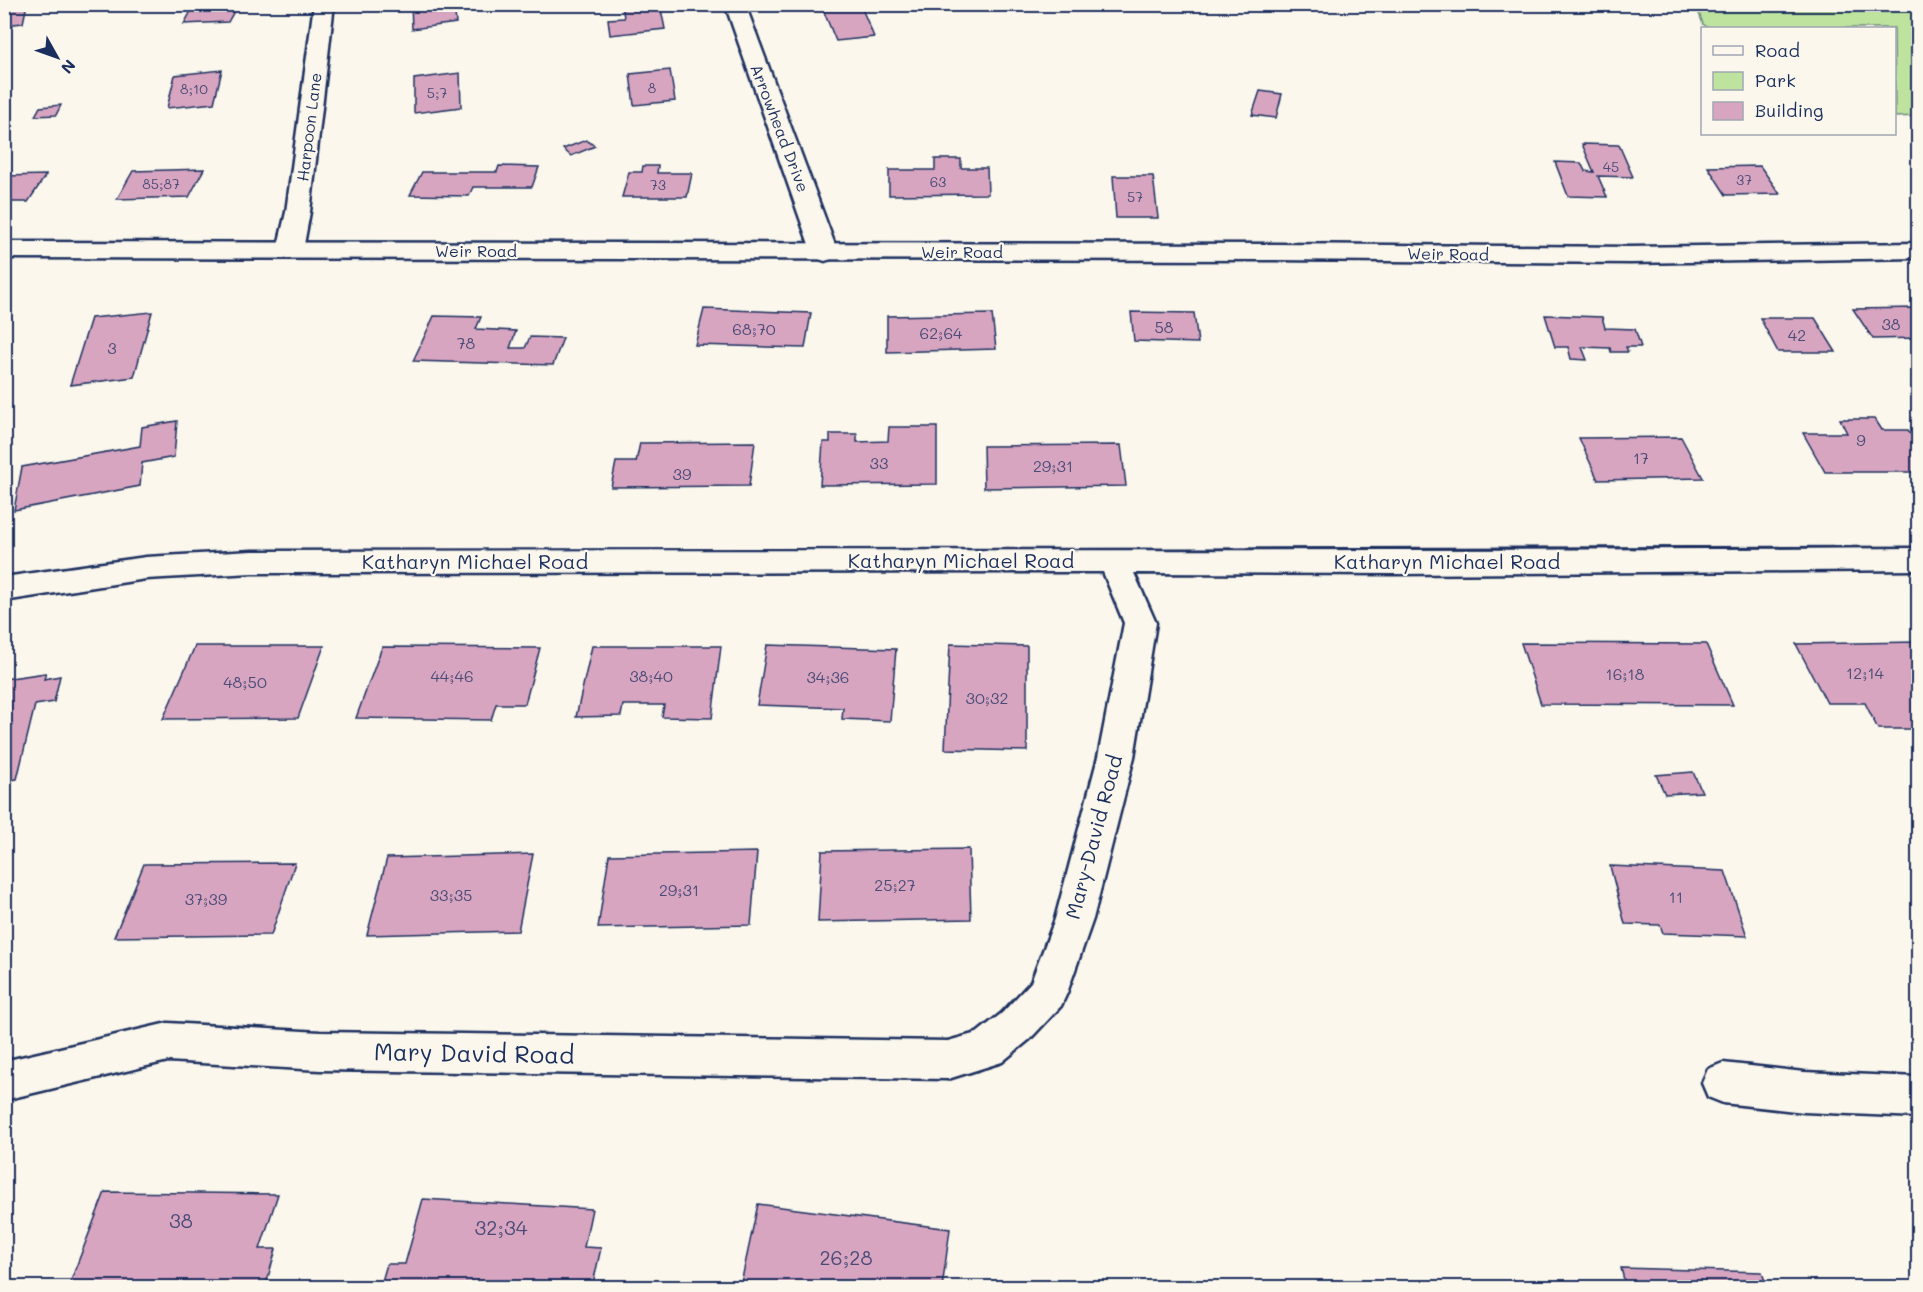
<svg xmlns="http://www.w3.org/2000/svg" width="1923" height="1292" font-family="Mali,sans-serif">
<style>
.green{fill:#bde39e;stroke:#6c897e;stroke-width:1.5}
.building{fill:#d8a5c1;stroke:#1b2f5e;stroke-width:1.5}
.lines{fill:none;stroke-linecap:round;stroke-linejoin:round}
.minor-casing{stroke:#1b2f5e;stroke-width:5}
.tertiary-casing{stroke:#1b2f5e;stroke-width:5}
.minor{fill:#fbf7ec;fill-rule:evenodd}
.tertiary{fill:#fbf7ec;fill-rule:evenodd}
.labels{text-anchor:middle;stroke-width:4.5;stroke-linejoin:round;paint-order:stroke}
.far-number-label{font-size:14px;fill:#4a4c77}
.far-street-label{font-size:16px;fill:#1b2f5e;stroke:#fbf7ec}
.number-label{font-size:16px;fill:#4a4c77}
.street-label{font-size:20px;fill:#1b2f5e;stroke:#fbf7ec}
.near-number-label{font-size:20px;fill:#4a4c77}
.near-street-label{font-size:24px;fill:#1b2f5e;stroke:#fbf7ec}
</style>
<rect width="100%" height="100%" fill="#fbf7ec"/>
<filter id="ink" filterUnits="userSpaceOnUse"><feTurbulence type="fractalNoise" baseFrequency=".0167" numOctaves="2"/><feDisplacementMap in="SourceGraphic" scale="12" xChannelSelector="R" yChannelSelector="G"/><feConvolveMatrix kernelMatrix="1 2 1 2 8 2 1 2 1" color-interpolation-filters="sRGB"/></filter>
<g filter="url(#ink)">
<path class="green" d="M1696,5h222v111l-23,1 -1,-89h-186l-5,-4z"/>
<g class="building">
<path d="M4,4h23l-4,19 -19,2z"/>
<path d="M195,4h43l-10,18 -44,2z"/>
<path d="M411,4h43l2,19 -44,6z"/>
<path d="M622,4h38l5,25 -55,6 -2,-16 16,-1z"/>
<path d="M860,4l14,33 -38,4 -15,-36z"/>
<path d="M222,70l-8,33 -47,5 8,-33z"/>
<path d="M670,70l5,31 -41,4 -4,-31z"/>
<path d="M460,73l1,34 -47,6v-34z"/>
<path d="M1260,91l22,3 -6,24 -24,-3z"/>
<path d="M61,105l-5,10 -21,1 5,-9z"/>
<path d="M586,140l9,6 -24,10 -8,-7z"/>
<path d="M1582,144l37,1 14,32 -35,-1 9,21 -39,-1 -13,-34 26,1 4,8 9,1z"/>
<path d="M935,159h26v9h26l1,26 -99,1v-25h46z"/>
<path d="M499,166l40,1 -7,20h-59l-4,9 -59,-1 12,-23h75z"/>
<path d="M643,166h15l-1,7h35l-5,24h-65l7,-25h13z"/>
<path d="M1760,166l20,28 -54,1 -18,-28z"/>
<path d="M204,169l-15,28 -72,2 16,-28z"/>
<path d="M46,175l-18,27h-24v-26z"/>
<path d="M1113,176h40l5,42h-42z"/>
<path d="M1918,308v30l-45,1 -20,-30z"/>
<path d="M704,309l107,4 -6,35 -110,-3z"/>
<path d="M152,312l-18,65 -64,8 21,-67z"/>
<path d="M1131,312l63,1 4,30 -64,-2z"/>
<path d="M992,314l4,35 -109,3v-36z"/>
<path d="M1545,315l57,2 3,11 30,1 6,18h-15l2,5h-17l-1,-4 -28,-1 5,13 -16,-1 -3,-12h-13z"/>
<path d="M434,316l47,1 -5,12 40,2 -6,17h15l5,-11 33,1 -10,27 -140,-4z"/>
<path d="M1760,318h55l21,34h-58z"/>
<path d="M1840,419h35l7,11h26l10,16v26h-93l-22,-39h44z"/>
<path d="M177,421l-3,36 -32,6 -2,23 -126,24 8,-43 118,-21 2,-19z"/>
<path d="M889,427h48v57l-117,1 3,-43h7v-8h27v8l31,-1z"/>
<path d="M1681,437l22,41 -105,2 -19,-42z"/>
<path d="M755,442l-6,44 -138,1 5,-25h20l4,-19z"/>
<path d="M1121,445l5,41 -142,2 -1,-42z"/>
<path d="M1918,642v87h-40l-13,-26h-38l-31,-59z"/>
<path d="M1521,643l185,1 27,61 -192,-1z"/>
<path d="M950,644l77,2v105l-82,-2z"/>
<path d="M767,645l129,4 -6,72 -48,-2 1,-11 -86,-3z"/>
<path d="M195,646h129l-26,72 -135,1z"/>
<path d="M592,646h129l-9,72 -50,-1 2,-12h-41l-2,11 -45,1z"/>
<path d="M382,647l158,1 -15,56h-29l-5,16 -135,-2z"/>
<path d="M46,673l-2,6 16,-3 -6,26 -19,3 -18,74 -13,2v-102z"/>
<path d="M1693,772l9,20 -37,2 -9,-19z"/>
<path d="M969,849l2,70 -153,3 4,-71z"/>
<path d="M757,852l-6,73 -153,3 11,-73z"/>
<path d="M533,854l-15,77 -151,4 20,-77z"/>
<path d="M295,863l-24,72 -157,2 30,-73z"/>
<path d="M1610,866l115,5 22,65 -84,-3 -3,-8 -35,-1z"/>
<path d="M105,1192l173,2 -18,55h16l-11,39h-197z"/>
<path d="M423,1199l169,10 -8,38 17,1 -9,40h-212l7,-24h18z"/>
<path d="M758,1204l192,25 -8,59h-202z"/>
<path d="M1621,1268l141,4 5,16h-141z"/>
</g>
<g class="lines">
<g class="minor-casing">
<g id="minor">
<path d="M314,4h20l-24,208 -7,38 -4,5 -9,3 -9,-3 -4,-5 9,-38z"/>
<path d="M725,4h20l93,249 -4,5 -9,3 -9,-3 -4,-5z"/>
<path d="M1918,548v22l-522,4 -262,-1 22,50 -22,134 -41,162 -26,74 -6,13 -31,33 -28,23 -54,17 -628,-9 -152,-9 -164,39v-39l164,-38 152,9 628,9 29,-8 25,-20 29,-31 24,-63 43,-162 26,-134 -21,-51 -851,1 -106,6 -142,22v-24l142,-20 106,-6c555,-2 1111,1 1666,-3z"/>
<path d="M1723,1063l81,9 114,5v40l-114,-5 -81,-9 -15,-6 -6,-14 6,-14z"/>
</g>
</g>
<g class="tertiary-casing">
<path id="tertiary" d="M4,242l1271,2 356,3 287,-4v15l-287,5 -356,-3 -1271,-2z"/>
</g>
<use href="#minor" class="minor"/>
<use href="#tertiary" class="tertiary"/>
</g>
</g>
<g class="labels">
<g class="far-number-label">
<text x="652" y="93">8</text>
<text x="194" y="94">8;10</text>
<text x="437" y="98">5;7</text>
<text x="1611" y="172">45</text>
<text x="1744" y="185">37</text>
<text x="938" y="187">63</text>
<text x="161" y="189">85;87</text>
<text x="658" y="190">73</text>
<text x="1135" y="202">57</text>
</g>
<g class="far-street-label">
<text transform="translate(309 127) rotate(-83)" y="6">Harpoon Lane</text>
<text transform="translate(780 128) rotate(69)" y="6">Arrowhead Drive</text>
<text x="476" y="257">Weir Road</text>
<text x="962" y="258">Weir Road</text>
<text transform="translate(1448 254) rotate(1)" y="6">Weir Road</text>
</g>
<g class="number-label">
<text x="1891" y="330">38</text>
<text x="1164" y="333">58</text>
<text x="754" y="335">68;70</text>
<text x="941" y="339">62;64</text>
<text x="1797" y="341">42</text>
<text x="466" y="349">78</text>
<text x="112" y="354">3</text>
<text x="1861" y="446">9</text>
<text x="1641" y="464">17</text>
<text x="879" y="469">33</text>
<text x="1053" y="472">29;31</text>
<text x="682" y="480">39</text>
<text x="1865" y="679">12;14</text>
<text x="1625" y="680">16;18</text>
<text x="452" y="682">44;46</text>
<text x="651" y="682">38;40</text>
<text x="828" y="683">34;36</text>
<text x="245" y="688">48;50</text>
<text x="987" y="704">30;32</text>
<text x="895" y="891">25;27</text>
<text x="679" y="896">29;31</text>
<text x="451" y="901">33;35</text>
<text x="1676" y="903">11</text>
<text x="206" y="905">37;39</text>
</g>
<g class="street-label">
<text x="961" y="568">Katharyn Michael Road</text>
<text x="475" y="569">Katharyn Michael Road</text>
<text x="1447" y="569">Katharyn Michael Road</text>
<text transform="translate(1094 837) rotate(-75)" y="7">Mary-David Road</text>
</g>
<g class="near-number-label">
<text x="181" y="1228">38</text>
<text x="501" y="1235">32;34</text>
<text x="846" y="1265">26;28</text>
</g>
<g class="near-street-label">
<text transform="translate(474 1054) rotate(1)" y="8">Mary David Road</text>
</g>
</g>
<rect width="1923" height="1292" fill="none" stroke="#fbf7ec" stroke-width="24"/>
<rect x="12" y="12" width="1899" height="1268" fill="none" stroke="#1b2f5e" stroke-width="2" filter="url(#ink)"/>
<rect x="1701" y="27" width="195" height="108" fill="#fbf7ec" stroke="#a1a7b3" stroke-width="1.5"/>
<rect x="1713" y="46" width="30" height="9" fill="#fbf7ec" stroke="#a1a7b3" stroke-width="1.5"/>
<text x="1755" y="57" font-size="18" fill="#1b2f5e">Road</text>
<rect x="1713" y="72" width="30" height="18" fill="#bde39e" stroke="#a1a7b3" stroke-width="1.5"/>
<text x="1755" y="87" font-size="18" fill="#1b2f5e">Park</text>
<rect x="1713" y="102" width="30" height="18" fill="#d8a5c1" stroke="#a1a7b3" stroke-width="1.5"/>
<text x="1755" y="117" font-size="18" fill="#1b2f5e">Building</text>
<g transform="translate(57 57) rotate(130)" stroke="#fbf7ec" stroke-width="4.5" paint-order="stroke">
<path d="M0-4.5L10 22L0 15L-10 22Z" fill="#1b2f5e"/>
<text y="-9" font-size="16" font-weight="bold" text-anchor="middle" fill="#1b2f5e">N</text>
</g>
</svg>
